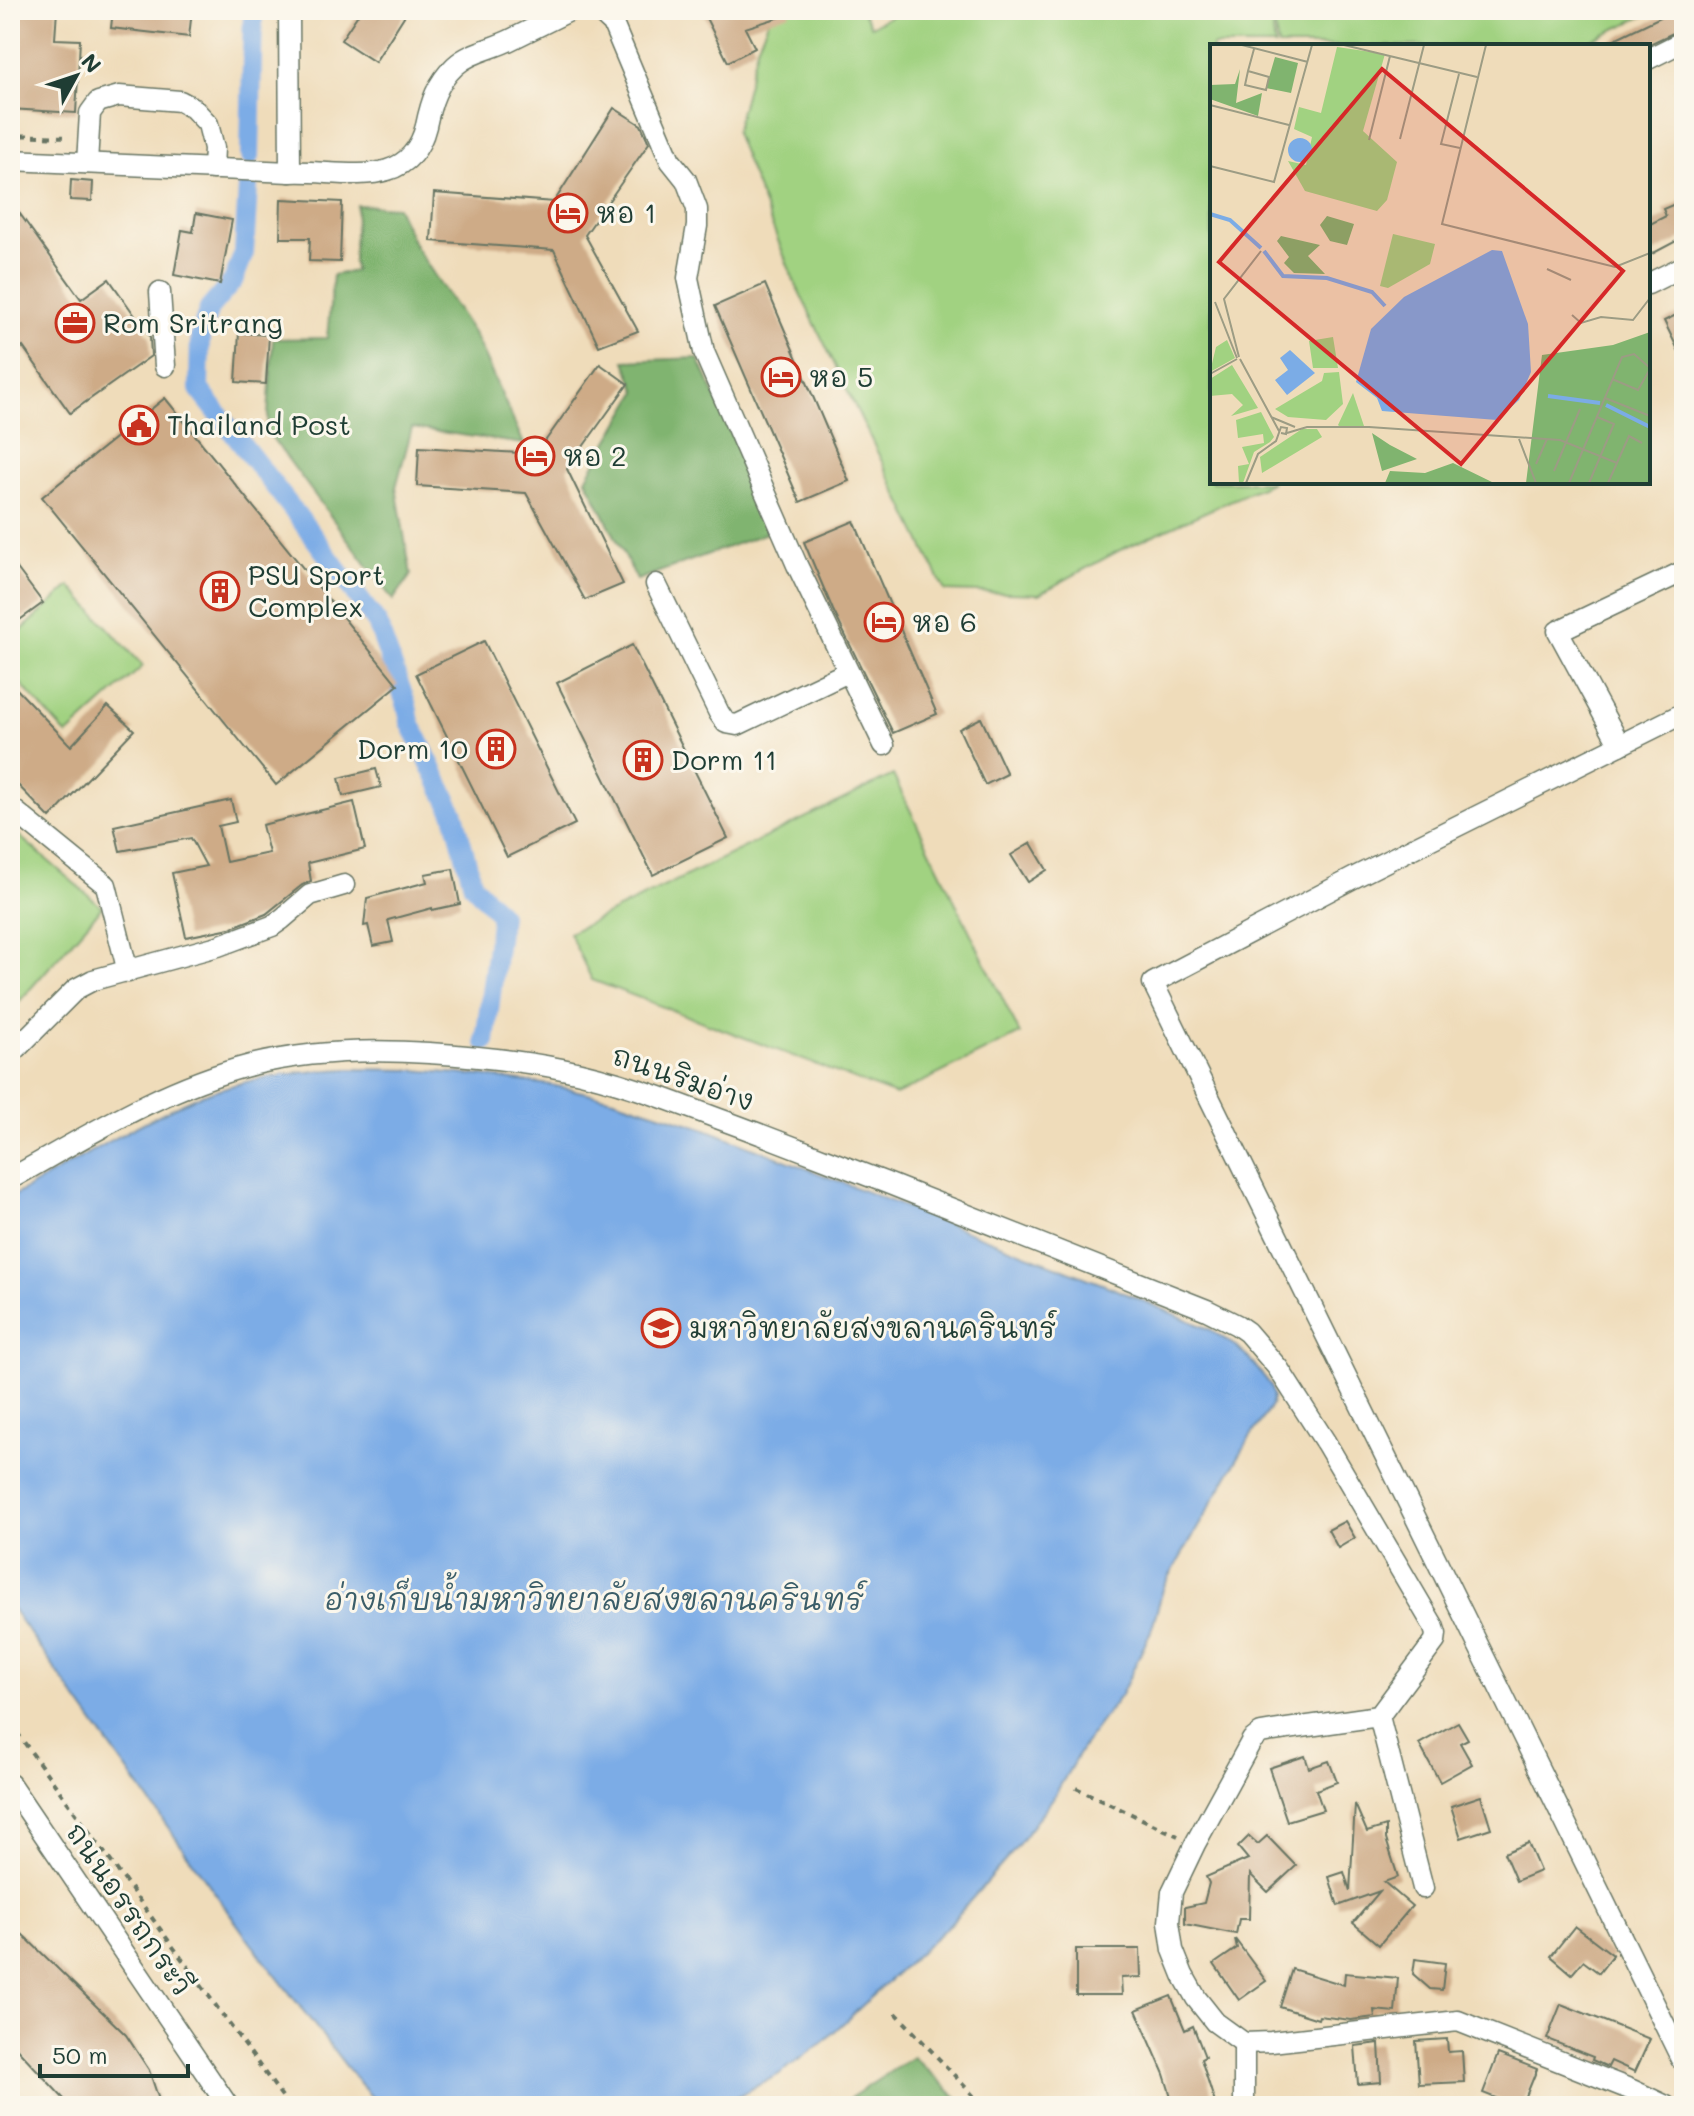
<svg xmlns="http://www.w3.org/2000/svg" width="1694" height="2116" font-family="Mali,'Playpen Sans Thai',sans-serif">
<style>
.green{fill:#a1d281;stroke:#60885a;stroke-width:2}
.forest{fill:#80b46f;stroke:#507852;stroke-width:2}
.water{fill:#7bace6;stroke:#4d748d;stroke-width:2}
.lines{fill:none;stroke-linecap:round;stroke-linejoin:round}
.canal{stroke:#7bace6;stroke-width:20}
.building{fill:#ceab87}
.minor-casing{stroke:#687563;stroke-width:23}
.path{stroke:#687563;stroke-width:4;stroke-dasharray:6 6;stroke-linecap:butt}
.minor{stroke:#fff;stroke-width:20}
.labels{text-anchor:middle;stroke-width:6;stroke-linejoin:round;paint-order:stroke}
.poi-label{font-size:28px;fill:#1f3d34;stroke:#fbf7ec;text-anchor:start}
.street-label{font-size:28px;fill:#1f3d34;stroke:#fbf7ec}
.water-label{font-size:30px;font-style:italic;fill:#3b5e69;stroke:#fbf7ec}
.inset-river{fill:none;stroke:#7bace6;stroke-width:4}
.inset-road{fill:none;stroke:#9c9c84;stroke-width:2}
.view{fill:#d62828;fill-opacity:0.15;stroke:#d62828;stroke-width:4}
.inset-edge{fill:none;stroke:#1f3d34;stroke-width:4}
</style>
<rect width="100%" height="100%" fill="#fbf7ec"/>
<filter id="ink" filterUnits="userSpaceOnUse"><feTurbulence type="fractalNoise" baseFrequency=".0125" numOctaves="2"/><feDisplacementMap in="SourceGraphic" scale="16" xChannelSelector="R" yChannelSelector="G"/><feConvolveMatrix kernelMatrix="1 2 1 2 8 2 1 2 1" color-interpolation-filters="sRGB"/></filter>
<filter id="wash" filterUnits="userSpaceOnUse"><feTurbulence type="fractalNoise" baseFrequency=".006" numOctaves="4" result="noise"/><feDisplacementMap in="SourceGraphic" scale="32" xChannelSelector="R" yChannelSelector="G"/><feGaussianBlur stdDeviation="1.8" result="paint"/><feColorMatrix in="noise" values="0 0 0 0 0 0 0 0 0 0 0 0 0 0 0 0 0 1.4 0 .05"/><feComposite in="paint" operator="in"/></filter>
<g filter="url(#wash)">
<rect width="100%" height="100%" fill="#efdcba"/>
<g class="green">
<path d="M773,10h88l10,16 32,-16h367l5,36h-63v436h60l-154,69 -79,43 -94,-3 -150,-308 -60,-150 23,-89z"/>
<path d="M1272,10h385l-79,36h-300z"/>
<path d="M70,586l73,80 -76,69 -57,-63v-31z"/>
<path d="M893,775l127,259 -124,61 -304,-115 -23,-47z"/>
<path d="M10,828l92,79 -92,105z"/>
</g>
<g class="forest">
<path d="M357,205l40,2 18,39 60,90 49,108 -112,-16 -16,59 15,88 -18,25 -126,-169 6,-92 54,-1 6,-63 22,-4 -2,-11z"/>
<path d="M698,358l77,172 -138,50 -51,-101 51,-87 -12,-31z"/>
<path d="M913,2057l53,49h-128z"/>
</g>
<path class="water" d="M350,1069l64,1 69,6 68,9 63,14 89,29 417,163 89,38 28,18 16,16 17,22 3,11 -2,10 -22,33 -85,147 -13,45 -30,64 -36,48 -32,55 -41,55 -64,73 -125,116 -45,33 -46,24 -22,7h-330l-20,-22 -110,-142 -240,-336v-408c48,-27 95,-56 145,-81 14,-7 29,-15 44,-21 48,-18 100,-25 151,-27z"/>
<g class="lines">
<g class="canal">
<path d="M250,156l3,-146"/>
<path d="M248,187l-4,66 -11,28 -24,28 -9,27 -1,53 111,143 67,91 30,83 3,16 44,92 19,71 28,30 -16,126"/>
</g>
</g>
<g id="blocks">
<g class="building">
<path d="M10,10h47l-2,29 25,1 -4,73 -66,-4z"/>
<path d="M113,10h79l-3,27 -78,-9z"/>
<path d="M361,10h47l-33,52 -34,-22z"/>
<path d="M702,10h87l1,4 -45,14 10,20 -27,14z"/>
<path d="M1675,10h9v18l-39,18h-45z"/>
<path d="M614,108l27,17 8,18 -64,92 53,96 -39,15 -45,-96 -123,-9 3,-48 120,9z"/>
<path d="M71,180l22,2 -1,19 -22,-1z"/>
<path d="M281,199l61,3 -2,60 -31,-1 1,-23h-30z"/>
<path d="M10,200l71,99 28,-20 41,58 1,19 -81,57 -47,-66 -13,9z"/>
<path d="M1684,200v37l-36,19v-31l18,-9 -3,-7z"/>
<path d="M196,213l36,7 -12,64 -46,-9 8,-45 11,2z"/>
<path d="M765,284l84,197 -49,21 -85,-196z"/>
<path d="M1684,311v51l-20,-41z"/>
<path d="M239,333l30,2 -3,49 -30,-2z"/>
<path d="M600,364l28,20 -61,85 56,115 -38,16 -59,-107 -109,-7 2,-39 117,7z"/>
<path d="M165,398l233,287 -122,100 -234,-288z"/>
<path d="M854,521l83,193 -44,19 -60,-123 -29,-68z"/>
<path d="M10,559l33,44 -33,24z"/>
<path d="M484,641l91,183 -68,33 -91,-183z"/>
<path d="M632,645l96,193 -75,37 -96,-192z"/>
<path d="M10,682l61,64 37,-40 26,24 -84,88 -40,-41z"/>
<path d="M981,718l26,56 -22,11 -26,-56z"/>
<path d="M376,769l5,18 -38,9 -4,-18z"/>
<path d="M231,800l5,22 -18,4 8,36 43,-9 -7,-28 92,-23 11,47 -57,14 3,18 -9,4 -36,29 -36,14 -44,9 -14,-64 34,-7 -15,-28 -71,13 -6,-25z"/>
<path d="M1031,843l16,27 -19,12 -17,-27z"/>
<path d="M453,869l7,35 -28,6v-2l-44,12 5,22 -20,4 -5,-21 -4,1 3,-28 60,-16 -2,-8z"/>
<path d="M1345,1521l10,17 -17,10 -10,-18z"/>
<path d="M1458,1722l10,17 -8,4 12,21 -32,18 -21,-38z"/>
<path d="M1305,1756l4,12 20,-7 8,21 -21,8 7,20 -36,11 -18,-53z"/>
<path d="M1481,1796l10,32 -30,10 -10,-32z"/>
<path d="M1355,1804l12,28 19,-6v13l12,38 -14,5 28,24 -33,39 -26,-22 27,-32 -42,15 -9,-29 15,-5 6,19z"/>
<path d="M1249,1836l9,8 9,-8 29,30 -28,26 -18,-18 -1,45h-10l-3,15 -51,-10v-17l19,-4 5,-20 -3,-6 42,-18 -10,-12z"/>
<path d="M1528,1843l12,28 -24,10 -12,-28z"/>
<path d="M1575,1926l38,29 -14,18 -16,-12 -11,13 -21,-18z"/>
<path d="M19,1931l107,104 23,35 12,36h-94l-2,-6 -55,-59v-99z"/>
<path d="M1235,1939l31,42 -27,19 -25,-36 23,-16z"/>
<path d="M1076,1949h64l1,28 -20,1 1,17h-46z"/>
<path d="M1415,1959l30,4 -3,27 -12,-1 -17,-15z"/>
<path d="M1292,1969l52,16 1,-12 53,5 -3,34 -21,-2 1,7 -24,3 -32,-4 -1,3 -38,-12z"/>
<path d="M1171,1996l14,34 8,-4 12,31 -4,2 15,47h-42l-10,-32 -28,-64z"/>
<path d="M1561,2004l89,35 -15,33 -24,-11 -3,6 -16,-7 1,-3 -46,-18z"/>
<path d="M1447,2039l1,13 14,-1 2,31 -45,2 -3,-43z"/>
<path d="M1379,2043l2,39 -23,2 -3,-38z"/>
<path d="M1498,2054l39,15 -15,37h-6l-33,-13z"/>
</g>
</g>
</g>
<g filter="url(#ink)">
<use href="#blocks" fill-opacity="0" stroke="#687563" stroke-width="2"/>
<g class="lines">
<g class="minor-casing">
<g id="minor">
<path d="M289,10l1,162"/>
<path d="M598,10l15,14 57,136 16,20 11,29v17l-9,52 16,74 93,213 87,180"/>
<path d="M1648,59l36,-18"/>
<path d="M10,160l280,12c51,-3 119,22 136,-46 5,-24 11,-43 29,-60 15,-14 37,-17 55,-26 20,-10 41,-20 61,-30"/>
<path d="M87,163l3,-50 8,-11 21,-6 61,5 13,7 15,16 6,24 -1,21"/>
<path d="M1648,284l36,-18"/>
<path d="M160,292l5,74"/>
<path d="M656,584l63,129 7,10 11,2 111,-53"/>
<path d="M1684,713l-325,162 -206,108 528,1075 3,2"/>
<path d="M1620,745l-62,-114 126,-60"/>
<path d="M10,807l96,78 22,87"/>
<path d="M10,1055l66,-66 17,-9 125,-34 54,-20 10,-7 28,-24 34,-10"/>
<path d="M10,1179c79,-44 152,-91 241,-114 58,-14 119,-16 178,-12 45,3 89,7 133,16 52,10 102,29 152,48 58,21 115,44 173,66 107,43 214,85 320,127l30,15 10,7 31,36 48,75 107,182 3,9 -1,7 -56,75 -106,15 -12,2 -9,7 -57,104 -23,48 -3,30 4,28 10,25 13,23 19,24 29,21 27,-1 187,-21 174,69 34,16"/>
<path d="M1379,1716l44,172"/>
<path d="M10,1784l218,322"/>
<path d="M1244,2106v-63"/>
</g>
</g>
<g class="path">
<path d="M10,135l58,2"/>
<path d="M10,1723l279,383"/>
<path d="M1076,1788l102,48"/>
<path d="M896,2013l87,93"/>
</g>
<use href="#minor" class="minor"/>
</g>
</g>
<defs>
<g id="hotel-ring" transform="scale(2)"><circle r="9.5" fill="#fbf7ec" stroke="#c8321e" stroke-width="1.5"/><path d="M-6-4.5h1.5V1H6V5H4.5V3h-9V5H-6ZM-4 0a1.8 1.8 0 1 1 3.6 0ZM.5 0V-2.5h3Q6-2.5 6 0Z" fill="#c8321e"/></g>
<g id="office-ring" transform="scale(2)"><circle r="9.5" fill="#fbf7ec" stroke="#c8321e" stroke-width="1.5"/><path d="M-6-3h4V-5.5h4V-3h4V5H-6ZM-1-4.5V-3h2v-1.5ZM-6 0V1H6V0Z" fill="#c8321e"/></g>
<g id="civic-ring" transform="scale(2)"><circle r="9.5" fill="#fbf7ec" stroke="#c8321e" stroke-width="1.5"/><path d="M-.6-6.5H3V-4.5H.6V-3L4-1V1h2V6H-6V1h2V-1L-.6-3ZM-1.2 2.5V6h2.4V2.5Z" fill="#c8321e"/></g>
<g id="building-ring" transform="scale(2)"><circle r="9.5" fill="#fbf7ec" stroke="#c8321e" stroke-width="1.5"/><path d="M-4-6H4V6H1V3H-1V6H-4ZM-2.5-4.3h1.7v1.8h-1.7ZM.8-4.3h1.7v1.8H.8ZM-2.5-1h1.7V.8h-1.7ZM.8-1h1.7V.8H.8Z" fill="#c8321e"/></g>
<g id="university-ring" transform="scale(2)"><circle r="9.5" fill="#fbf7ec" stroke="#c8321e" stroke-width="1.5"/><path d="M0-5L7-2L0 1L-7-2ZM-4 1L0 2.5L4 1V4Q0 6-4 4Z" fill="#c8321e"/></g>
</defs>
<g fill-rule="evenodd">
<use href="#hotel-ring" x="568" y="213"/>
<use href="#office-ring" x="75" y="323"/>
<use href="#hotel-ring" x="781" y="377"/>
<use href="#civic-ring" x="139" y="425"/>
<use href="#hotel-ring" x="535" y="456"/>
<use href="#building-ring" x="220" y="591"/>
<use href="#hotel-ring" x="884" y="622"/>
<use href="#building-ring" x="496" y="749"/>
<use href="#building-ring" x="643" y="760"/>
<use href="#university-ring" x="661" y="1328"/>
</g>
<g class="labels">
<g class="poi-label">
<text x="596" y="223">หอ 1</text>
<text x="103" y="333">Rom Sritrang</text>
<text x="809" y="387">หอ 5</text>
<text x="167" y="435">Thailand Post</text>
<text x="563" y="466">หอ 2</text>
<text x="248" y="585">PSU Sport<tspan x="248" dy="32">Complex</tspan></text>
<text x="912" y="632">หอ 6</text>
<text x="468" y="759" text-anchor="end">Dorm 10</text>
<text x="671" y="770">Dorm 11</text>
<text x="689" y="1338">มหาวิทยาลัยสงขลานครินทร์</text>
</g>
<g class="street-label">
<text transform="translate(683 1078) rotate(19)" y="10">ถนนริมอ่าง</text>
<text transform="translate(129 1909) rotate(56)" y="10">ถนนอรรถกระวี</text>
</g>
<g class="water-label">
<text x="594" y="1610">อ่างเก็บน้ำมหาวิทยาลัยสงขลานครินทร์</text>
</g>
</g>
<g transform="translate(1210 44)">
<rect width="440" height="440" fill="#efdcba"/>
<path d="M127,3l48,7 -22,77 34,31 -10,38 -10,11 -72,-20 -17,-30 18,4 6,-28 -18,-8 5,-22 22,6zM183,190l42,10 -5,20 -42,24 -8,-2zM123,293l5,31h-25l-4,-27zM17,296l8,18 -25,14 6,-25zM22,321l26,43 -27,8 12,-11 -11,-11 -22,2v-17zM129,328l4,32 -17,16 -38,-3 -13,-8 47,-28 2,-8zM143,349l11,33h-25l-1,-1zM51,368l13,25 -4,5 -16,10 -11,31h-4l-1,-17 11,-2 -7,-17 22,-4 -1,-9 -25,4 -2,-18zM92,385h15l5,8 -60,36 -2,-16z" fill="#a1d281"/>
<path d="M65,13l23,6 -7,30 -25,-5zM30,25l-4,34 26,-10 -4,23 -48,-17v-14l25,-1zM117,172l27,8 -7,21 -17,-4 -10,-16zM71,192l39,9 -12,11 17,18 -31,-1 -10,-10 5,-6 -12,-16zM440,288v151h-124l16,-128 71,-10zM162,389l18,12 27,14 -35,12zM243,419l41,20h-109l5,-12 35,2z" fill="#80b46f"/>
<path d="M78 106a12 12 0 1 1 24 0a12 12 0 1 1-24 0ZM282,206l10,1 26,73 3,48 -12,28 -22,20 -115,-9 -5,-13 -21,-16 15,-53 33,-32zM80,306l25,23 -28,22 -12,-15 13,-10 -8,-12z" fill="#7bace6"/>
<path class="inset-river" d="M0,170l20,6 31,28M54,207l19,25 44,2 45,14 13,14M338,352l52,7M396,361l44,22"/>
<path class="inset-road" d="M32,1l66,17M134,1l133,32M276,1l-44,179 173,43 35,-14M38,27l21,6 -3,13 -21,-5 3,-14 6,-22M249,30l-18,70 19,4M0,61l79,20M190,95l24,-94M159,96l21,-84M0,122l64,16 38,-137M337,225l24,11M5,258l22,56M362,271l9,8 20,-6 32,3 17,-22M29,313l-15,-58 37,-48M30,315l39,72M0,330l27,-15M402,335l26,11 12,-21M395,354l45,18M61,373l24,10M77,389l20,-6h62l191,13 57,23M309,395l17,44M326,420l11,-25M344,427l26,-62M36,439l12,-29 18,-13 5,-14 6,1 -1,6 -5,-1M359,439l53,-126 12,-3 16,14M379,439l25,-59 -17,-7M398,439l21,-47 13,7"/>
<path class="view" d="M172,25l241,202 -162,193 -242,-202z"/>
<rect width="440" height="440" class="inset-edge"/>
</g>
<rect width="1694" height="2116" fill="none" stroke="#fbf7ec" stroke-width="40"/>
<g transform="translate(76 76) rotate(50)" stroke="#fbf7ec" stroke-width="6" paint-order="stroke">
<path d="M0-6L14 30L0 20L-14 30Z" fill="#1f3d34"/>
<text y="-12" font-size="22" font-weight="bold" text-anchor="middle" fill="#1f3d34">N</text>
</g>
<path d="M40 2064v12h148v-12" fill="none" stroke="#1f3d34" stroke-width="4"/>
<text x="52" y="2064" font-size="24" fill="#1f3d34" stroke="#fbf7ec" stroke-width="6" paint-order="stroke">50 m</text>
</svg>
